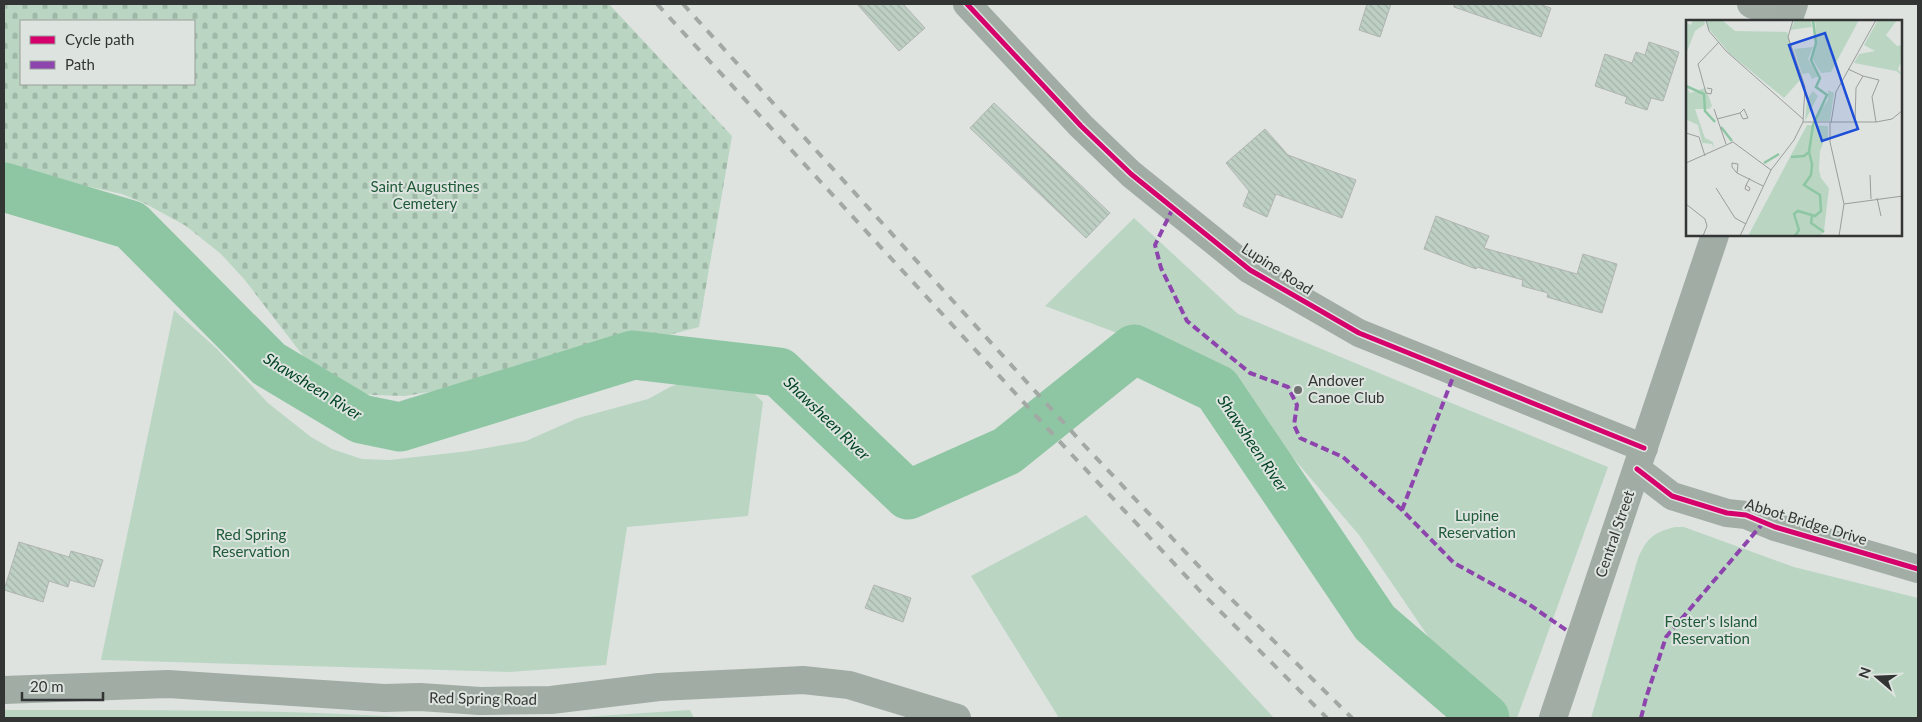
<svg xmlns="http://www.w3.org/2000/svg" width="1922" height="722" font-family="Lato,sans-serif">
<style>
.cemetery{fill:url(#cemetery-stones);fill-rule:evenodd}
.green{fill:#bad6c3}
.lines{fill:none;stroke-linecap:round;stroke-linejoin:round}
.river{stroke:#8ec6a3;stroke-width:49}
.building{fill:url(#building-back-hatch);stroke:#b1b4b2}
.street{stroke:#a2ada6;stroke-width:28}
.secondary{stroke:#a1aca4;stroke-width:28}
.rail{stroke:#a2a9a4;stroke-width:4;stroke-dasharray:9 9;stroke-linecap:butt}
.quiet{stroke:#8e44ad;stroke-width:4;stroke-dasharray:8 4;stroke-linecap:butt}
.cycleway-casing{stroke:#dde4df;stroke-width:8}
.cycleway{stroke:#d6006c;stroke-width:5}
.poi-dot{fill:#6f7270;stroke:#dde4df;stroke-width:2}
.labels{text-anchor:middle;stroke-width:4;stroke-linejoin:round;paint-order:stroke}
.park-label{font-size:15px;fill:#1f5a39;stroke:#dde4df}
.street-label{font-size:15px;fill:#333534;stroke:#dde4df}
.poi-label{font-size:15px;fill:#333534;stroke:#dde4df;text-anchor:start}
.water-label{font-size:16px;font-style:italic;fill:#024525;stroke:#dde4df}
.inset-river{fill:none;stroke:#8ec6a3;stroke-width:2.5}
.inset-road{fill:none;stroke:#9a9d9b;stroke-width:1}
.view{fill:#1d4ed8;fill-opacity:0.15;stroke:#1d4ed8;stroke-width:2.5}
.inset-edge{fill:none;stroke:#333534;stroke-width:2.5}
</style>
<defs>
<pattern id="cemetery-stones" width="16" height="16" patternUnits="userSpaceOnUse" patternTransform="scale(1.25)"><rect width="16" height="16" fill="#bad6c3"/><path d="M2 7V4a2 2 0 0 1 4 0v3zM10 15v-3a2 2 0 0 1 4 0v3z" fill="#a0b8a8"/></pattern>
<pattern id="building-back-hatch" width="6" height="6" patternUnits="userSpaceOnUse" patternTransform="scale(1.25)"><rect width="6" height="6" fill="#bed0c4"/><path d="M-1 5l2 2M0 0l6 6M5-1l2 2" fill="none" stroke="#a4b3a9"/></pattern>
</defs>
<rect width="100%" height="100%" fill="#dee3e0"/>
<path class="cemetery" d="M4,4h605l123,132 -33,191 -169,45 -95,19 -30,5 -33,-1 -16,-3 -16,-7 -36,-28 -60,-78 -23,-25 -35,-28 -40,-22 -24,-10 -68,-15h-18l-32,-10zM21,21h173v63h-173z"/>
<g class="green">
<path d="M1134,218l104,96 189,79 181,74 -91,251h-37l-46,-73 -75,-110 -140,-164 -174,-65z"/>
<path d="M174,310l43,39 51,54 43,34 21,12 30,10 27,1 80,-9 57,-10 52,-23 70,-19 22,-12 19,-7 34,-6 13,2 27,26 -15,114 -121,11 -21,138 -96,7 -409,-12z"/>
<path d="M1086,515l188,203h-215l-88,-142z"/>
<path d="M1675,527h9l110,40 124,31v120h-327l47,-160c9,-20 16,-26 37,-31z"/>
<path d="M4,710c137,0 276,-1 413,8h-413z"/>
<path d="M690,710l4,8h-127z"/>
</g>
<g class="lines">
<path class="river" d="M4,187l127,38 138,139 92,55 39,8 233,-72 146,17 129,123 99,-44 127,-102 83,40 158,234 110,95"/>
</g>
<g class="building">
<path d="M857,4h46l22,24 -26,23z"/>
<path d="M1367,4h24l-11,33 -21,-7z"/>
<path d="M1454,4h85l12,4 -10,29 -87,-30z"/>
<path d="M1649,42l30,10 -16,49 -12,-3 -4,12 -22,-7 2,-6 -32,-11 10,-32 27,9 4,-11 9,3z"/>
<path d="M994,103l116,110 -24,25 -116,-110z"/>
<path d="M1265,129l23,26 68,25 -14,38 -66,-24 -9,23 -24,-11 6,-15 -23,-28z"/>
<path d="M1436,216l53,20 -5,12 93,26 6,-20 34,10 -15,49 -55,-16 1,-4 -26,-7 1,-6 -46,-13 -1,2 -52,-20z"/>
<path d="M19,542l50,15 2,-6 32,9 -9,27 -24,-7 -2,7 -19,-6 -6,21 -39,-12z"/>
<path d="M874,585l37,13 -8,24 -38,-14z"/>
</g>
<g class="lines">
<g class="street">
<path d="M1751,4l38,14"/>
<path d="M1637,469l35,27 55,17 19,2 29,12 143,42"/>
</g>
<g class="secondary">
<path d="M967,4l114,122 50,48 119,96 109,63 285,115"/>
<path d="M1788,21l6,-17"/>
<path d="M4,690l164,-6 216,14 36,-1 60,4 71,-1 108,-13 144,-7 46,5 108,33"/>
<path d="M1553,718l162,-483"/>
</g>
<g class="rail">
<path d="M657,4l416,452 127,135 127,127"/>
<path d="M683,4l401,441 125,132 143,141"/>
</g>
<g class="quiet">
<path d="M1173,208l-18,37 6,23 26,53 63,52 38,14 9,18 -3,20 6,13 43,19 59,53 52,53 73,40 42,29"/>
<path d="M1402,510l53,-138"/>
<path d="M1641,718l5,-20 20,-61 98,-115"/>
</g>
<g class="cycleway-casing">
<g id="cycleway">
<path d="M967,4l114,122 50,48 119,96 109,63 285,115"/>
<path d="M1637,469l35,27 55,17 19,2 29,12 143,42"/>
</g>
</g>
<use href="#cycleway" class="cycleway"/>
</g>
<circle class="poi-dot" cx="1298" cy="390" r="5"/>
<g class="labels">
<g class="park-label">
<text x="425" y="192">Saint Augustines<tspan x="425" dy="17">Cemetery</tspan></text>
<text x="1477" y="521">Lupine<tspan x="1477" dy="17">Reservation</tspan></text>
<text x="251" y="540">Red Spring<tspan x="251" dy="17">Reservation</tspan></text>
<text x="1711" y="627">Foster's Island<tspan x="1711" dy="17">Reservation</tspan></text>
</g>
<g class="street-label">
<text transform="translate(1277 269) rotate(33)" y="5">Lupine Road</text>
<text transform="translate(1806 522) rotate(17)" y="5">Abbot Bridge Drive</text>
<text transform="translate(1615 534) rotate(-71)" y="5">Central Street</text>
<text transform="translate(483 699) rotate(1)" y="5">Red Spring Road</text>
</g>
<g class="poi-label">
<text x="1308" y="386">Andover<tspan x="1308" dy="17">Canoe Club</tspan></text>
</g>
<g class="water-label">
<text transform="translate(313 386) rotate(32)" y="6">Shawsheen River</text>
<text transform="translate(827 418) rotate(44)" y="6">Shawsheen River</text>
<text transform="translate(1253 443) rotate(56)" y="6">Shawsheen River</text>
</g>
</g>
<g transform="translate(1686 20)">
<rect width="216" height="216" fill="#dee3e0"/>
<path d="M129,0h44l-28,52 -10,1 -9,-15 5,-15z" fill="#bad6c3"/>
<path d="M7,0h11l1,4 -10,7 -9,23v-32l5,3zM20,0h16l13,11 52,1 14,47 -17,19 -54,-44 -22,-26zM109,0h16l1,7 -22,3zM192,0h19l-11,15 11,11 5,-1v15l-4,9 4,6 -6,-4 -42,-8 5,-9 16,-3 -11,-6zM127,27l-5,12 11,17 -7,3 -3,-6 -7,1 -8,-25zM0,65l4,8 15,-5 4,9 3,9 -3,3h-14l10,29 8,4 1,7 -2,-5 -10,-1 -4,-18 -11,-5zM142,70l6,3 -4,28h-17l15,-21zM127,71l5,5 -13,25 2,-22zM121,105l21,1v15h-4l-4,10 -1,19 2,8 8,10 -5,43 -4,5h-72z" fill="#bad6c3"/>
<path class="inset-river" d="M0,66l18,8 1,17 10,11M35,107l11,14M105,137l13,-1 5,-4M78,143l15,-9M126,196l-1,7 13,9M109,216l4,-6 -5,-16 4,-3 17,5 6,-5 -1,-16 -16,-10 7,-10 1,-11 -3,-12 4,-27 14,-30 -11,-8 4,-9 -9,-18 5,-17 -3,-23"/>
<path class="inset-road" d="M20,0l3,11 17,20 77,68M162,49l15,7 -7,12 -1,35M177,56l16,4 -7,17 4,25M21,68l5,1 -1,5 -5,-1 -8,-29 21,-22M28,89l12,35M31,99l23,-6 4,-4 4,9 -5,1 -3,-6M117,102h73l16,-3 11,-9M144,103v19l14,62 -5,32M145,103l5,-31 40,-72M0,113l13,4 6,19M0,143l47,-21 38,28M51,153l1,-9 -6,-1v4l4,5 1,1 26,13M184,155l1,24M60,165l4,3 -1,3 -4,-2 1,-4 4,-7M30,168l19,30 11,6M191,178l4,18M0,184l19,15 2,7 -4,10M158,184l59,-8M54,216l31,-66 23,-30 9,-18 2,-35 -17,-50 5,-17"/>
<path class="view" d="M139,13l33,96 -36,12 -33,-96z"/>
<rect width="216" height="216" class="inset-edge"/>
</g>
<rect width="1922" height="722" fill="none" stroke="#333534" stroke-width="10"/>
<rect x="20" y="20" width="175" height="65" fill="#dde4df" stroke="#999e9b"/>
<rect x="30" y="36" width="25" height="8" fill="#d6006c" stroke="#999e9b"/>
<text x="65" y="45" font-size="15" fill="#333534">Cycle path</text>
<rect x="30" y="61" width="25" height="8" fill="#8e44ad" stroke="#999e9b"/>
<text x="65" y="70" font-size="15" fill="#333534">Path</text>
<g transform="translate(1877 677) rotate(289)" stroke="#dde4df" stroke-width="4" paint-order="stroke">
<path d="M0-4L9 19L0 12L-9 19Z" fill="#333534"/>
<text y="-8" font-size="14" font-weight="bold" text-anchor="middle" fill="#333534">N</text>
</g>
<path d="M22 692v8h81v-8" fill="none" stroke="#333534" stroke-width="2.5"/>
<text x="30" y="692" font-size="15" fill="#333534" stroke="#dde4df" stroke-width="4" paint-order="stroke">20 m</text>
</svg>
